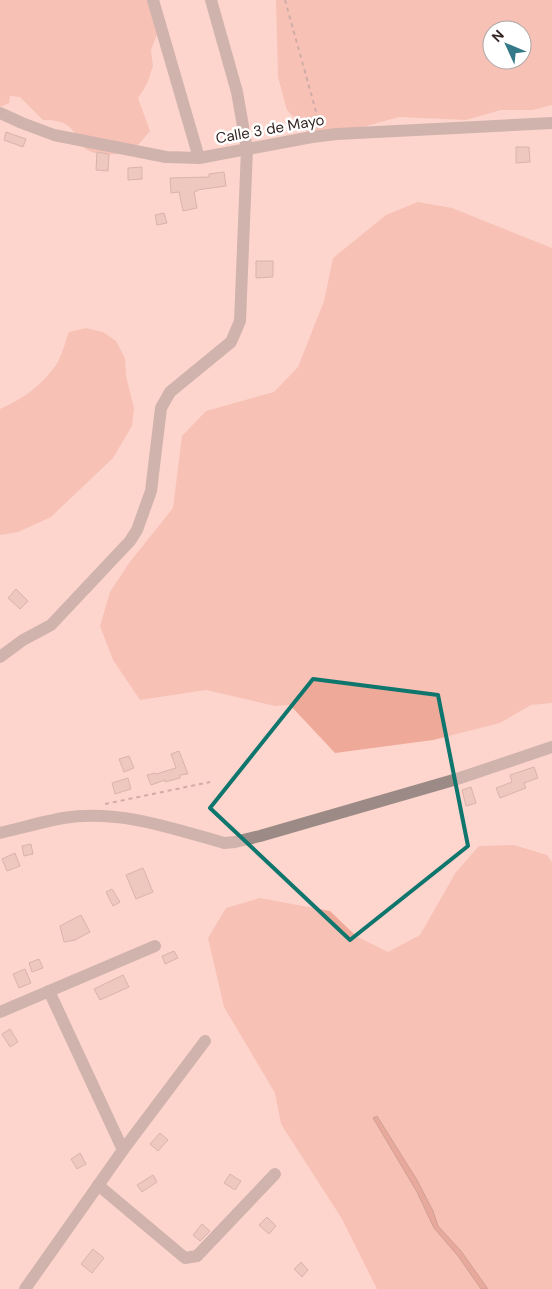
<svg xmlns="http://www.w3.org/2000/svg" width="552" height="1289" font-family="'DM Sans',sans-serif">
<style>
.green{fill:#efa998;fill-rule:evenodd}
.water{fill:#cc7460;stroke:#9f5d4e}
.building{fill:#dcb5ac;stroke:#ae8981}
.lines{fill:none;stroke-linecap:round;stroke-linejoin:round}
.path{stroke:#977c76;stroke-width:2;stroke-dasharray:4 4;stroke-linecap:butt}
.minor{stroke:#9b8a86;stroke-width:12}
.marked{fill:none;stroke:#0f766e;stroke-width:4;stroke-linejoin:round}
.labels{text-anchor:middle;stroke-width:5;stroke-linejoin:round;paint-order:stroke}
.street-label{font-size:15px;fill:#352623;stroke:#fff}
</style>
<rect width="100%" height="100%" fill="#fed6cd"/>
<g class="green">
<path d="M0,0h152l12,16 -13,34 2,16 -6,18 -9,14 12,33c-3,4 -7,8 -10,12 -15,13 -43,17 -58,3 -4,-3 -5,-10 -8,-14 -8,-11 -18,-12 -31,-12l-23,-23 -10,-1 -1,7 -9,4z"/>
<path d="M276,0h276v105l-19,5h-32l-35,10 -67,-3 -62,17 -25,3 -25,-27 -9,-33zM492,30h30v30h-30z"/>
<path d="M418,202l34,6 100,40v455l-21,2 -31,18 -67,17 -98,13 -45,-48 -15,1 -69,-16 -66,10 -27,-40 -13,-34 10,-34 19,-29 44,-55 9,-72 24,-25 68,-19 24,-25 26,-66 9,-43 53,-43z"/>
<path d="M86,328l17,4 13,9 9,17 1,18 8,32 -2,18 -19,32 -62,59 -33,15 -18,3v-126c23,-10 41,-23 56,-44 6,-9 9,-23 13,-33z"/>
<path d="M514,845l33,10 5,7v427h-175l-35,-70 -61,-95 -6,-31 -51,-86 -16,-69 18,-30 34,-10 70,13 26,25 32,16 32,-17 36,-63 23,-26z"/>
</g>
<path class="water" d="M377,1116l40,64 16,31 5,15 23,25 27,38h-7l-23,-33 -24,-28 -17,-36 -44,-74z"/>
<g class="building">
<path d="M6,132l20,7 -3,8 -19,-7z"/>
<path d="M516,147h13l1,15 -14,1z"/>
<path d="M97,152l12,2 -1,17 -12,-1z"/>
<path d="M142,167v12l-14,1v-12z"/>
<path d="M224,172l2,14 -29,4v1l-3,1 3,16 -14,3 -4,-19 -8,1 -1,-15 39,-1v-3z"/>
<path d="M164,213l3,10 -10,2 -2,-10z"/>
<path d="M256,261h17v16l-17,1z"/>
<path d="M16,589l12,12 -8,8 -12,-11z"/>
<path d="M179,751l9,23 -8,1v3l-15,4v-2l-14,5 -4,-10 8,-2 1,1 20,-6 -5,-14z"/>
<path d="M129,756l5,12 -10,4 -5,-13z"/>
<path d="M534,767l4,11 -14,5 2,5 -26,10 -4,-10 16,-6 -2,-7z"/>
<path d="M128,778l3,11 -16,5 -3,-11z"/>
<path d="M471,787l5,16 -10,3 -4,-16z"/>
<path d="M31,844l2,10 -9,2 -2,-10z"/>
<path d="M15,853l5,13 -13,5 -5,-12z"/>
<path d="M143,868l10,24 -17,7 -10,-24z"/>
<path d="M112,889l8,13 -7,4 -7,-14z"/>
<path d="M81,915l9,17 -15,8 -11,2 -4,-16z"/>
<path d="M174,951l4,7 -13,6 -3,-8z"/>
<path d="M39,959l4,9 -11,4 -3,-9z"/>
<path d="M25,969l6,14 -12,5 -6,-14z"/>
<path d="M123,975l6,12 -29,13 -6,-11z"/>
<path d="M10,1029l8,13 -8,5 -8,-13z"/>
<path d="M160,1133l8,7 -10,11 -8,-7z"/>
<path d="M80,1153l6,11 -9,5 -6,-10z"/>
<path d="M230,1174l11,7 -6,9 -11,-7z"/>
<path d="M153,1175l4,7 -15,10 -5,-7z"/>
<path d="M267,1217l9,9 -7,8 -10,-9z"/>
<path d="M202,1224l8,7 -10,10 -7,-6z"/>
<path d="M93,1249l11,9 -12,15 -11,-9z"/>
<path d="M301,1262l7,8 -6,7 -8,-8z"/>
</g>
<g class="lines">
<g class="path">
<path d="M285,0l35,126"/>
<path d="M105,804l105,-22"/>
</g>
<g class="minor">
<path d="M153,0l46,158"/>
<path d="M0,113l22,10 32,12 112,22 33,1 113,-21 25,-3 215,-11"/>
<path d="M0,657l23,-17 28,-15 79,-84 7,-11 14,-39 10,-83 9,-16 61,-50 9,-21 7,-172 -10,-57 -26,-92"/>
<path d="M0,833c21,-5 42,-11 63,-15 56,-9 108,10 161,25l11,-1 25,-6 197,-57 95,-32"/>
<path d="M49,991l74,159"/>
<path d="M0,1012l155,-66"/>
<path d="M98,1185l87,73 12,-2 78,-82"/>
<path d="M25,1289l98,-139 82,-109"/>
</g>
</g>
<path d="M0 0H552V1289H0ZM313,679l125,16 30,151 -118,94 -140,-132z" fill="#fed6cd" fill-opacity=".55" fill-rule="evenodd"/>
<path class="marked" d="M313,679l125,16 30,151 -118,94 -140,-132z"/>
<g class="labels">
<g class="street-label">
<text transform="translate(270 129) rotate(-10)" y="5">Calle 3 de Mayo</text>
</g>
</g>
<g transform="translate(507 45) rotate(314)"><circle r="24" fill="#ffffff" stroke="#aea8a7"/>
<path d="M0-4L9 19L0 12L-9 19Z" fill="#347987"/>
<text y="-8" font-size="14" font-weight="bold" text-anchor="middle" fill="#352623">N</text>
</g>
</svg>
